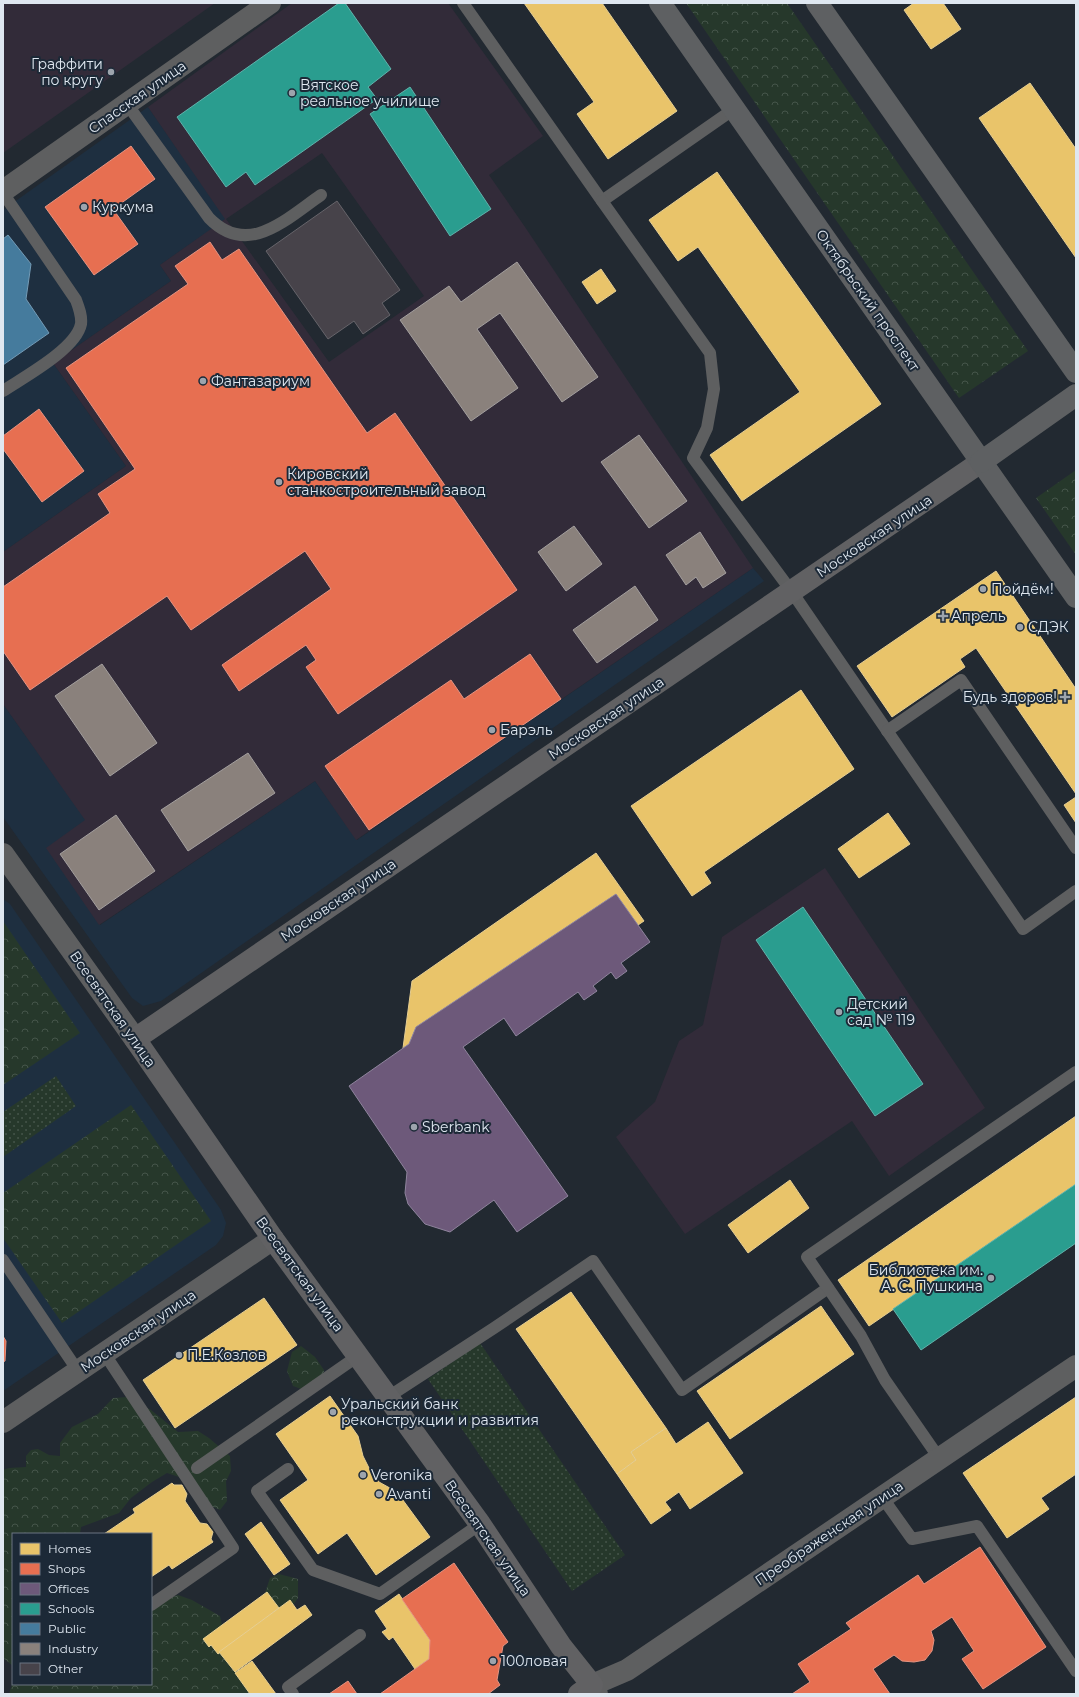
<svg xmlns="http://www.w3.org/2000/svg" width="1079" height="1697" font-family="Montserrat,sans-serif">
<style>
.built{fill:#1e2f40}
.industrial{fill:#322b39;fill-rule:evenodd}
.grass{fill:url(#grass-dots)}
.forest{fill:url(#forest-crowns)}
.homes{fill:#e9c46a;stroke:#e6ce92}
.shops{fill:#e76f51;stroke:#e59381}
.offices{fill:#6d597a;stroke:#8f849d}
.schools{fill:#2a9d8f;stroke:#60b3ac}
.public{fill:#457b9d;stroke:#739bb6}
.industry{fill:#8a817c;stroke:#a4a09f}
.building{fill:#47434a;stroke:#66646a}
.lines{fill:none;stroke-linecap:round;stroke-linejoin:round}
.service{stroke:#5e5f60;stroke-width:12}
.minor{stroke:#5e5f60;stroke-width:22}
.secondary{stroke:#616163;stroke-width:22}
.primary{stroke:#5e6062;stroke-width:22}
.poi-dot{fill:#9da4ad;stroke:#1c2937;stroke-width:1.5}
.labels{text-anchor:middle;stroke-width:4;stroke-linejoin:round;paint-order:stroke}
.poi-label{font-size:14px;fill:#dfe7f0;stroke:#1c2937;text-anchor:start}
.street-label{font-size:14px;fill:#dfe7f0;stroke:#1c2937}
</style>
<defs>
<pattern id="grass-dots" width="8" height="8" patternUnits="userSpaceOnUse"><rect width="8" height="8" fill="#26382b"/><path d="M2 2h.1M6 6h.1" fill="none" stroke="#45554a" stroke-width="1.8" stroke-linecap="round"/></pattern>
<pattern id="forest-crowns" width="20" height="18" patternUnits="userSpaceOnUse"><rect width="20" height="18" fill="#26382b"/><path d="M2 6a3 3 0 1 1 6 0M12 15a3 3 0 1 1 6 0" fill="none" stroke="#45554a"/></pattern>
</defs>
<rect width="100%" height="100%" fill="#222931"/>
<g class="built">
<path d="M148,107l78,112 -66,46 11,16 -118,82 73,103 -123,86v-342z"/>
<path d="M753,568l11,13 -603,420 -18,5 -11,-8 -129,-181v-113l83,116 14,105 215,-144 42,59z"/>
<path d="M3,899l7,5 211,306 5,13 -3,13 -7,9 -213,146z"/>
</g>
<g class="industrial">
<path d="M3,3h212l-212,150z"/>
<path d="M292,3h156l95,133 -54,39 36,52 228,341 -397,272 -41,-59 -216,144 -53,-77 39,-28 -82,-116v-152l123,-86 -73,-103 118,-82 -11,-16 65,-46 -77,-112zM322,153l102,143 -95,66 -103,-143z"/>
<path d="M825,868l160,240 -96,68 -37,-55 -167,113 -69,-97 39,-35 24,-61 24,-16 19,-88z"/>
</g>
<g class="grass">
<path d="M56,1076l20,30 -73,51v-45z"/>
<path d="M480,1343l145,212 -53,36 -144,-212z"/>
</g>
<g class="forest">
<path d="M686,3h101l241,348 -69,47z"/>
<path d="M1076,470v85l-40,-57z"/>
<path d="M3,921l77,112 -77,52z"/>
<path d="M131,1105l80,116 -149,102 -59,-85v-45z"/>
<path d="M301,1346l14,11 9,13 -1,16 -11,7 -19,-7 -6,-15 5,-19z"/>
<path d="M128,1397l23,13 27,22 20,-1 11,7 21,18 1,15 -5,10 1,20 -7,9 -11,-5 -30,-28 -12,-4 -15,9 -21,16 -12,15 -38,14 -1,7h-67v132l-10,-8v-188l6,-2 17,-1v-11l5,-6 7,-1 11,6 11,1v-13l12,-16 26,-13 15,-16z"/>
<path d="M279,1574l19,5v19l-8,12 -13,2 -14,-13 7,-21z"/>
<path d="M178,1595l14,5 28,16 10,43 24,35h-245l4,-13v3h138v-79z"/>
</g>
<g class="homes">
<path d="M524,3h78l75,108 -69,48 -31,-45 17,-12z"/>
<path d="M914,3h29l18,26 -30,20 -27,-39z"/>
<path d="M1030,83l46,66v109l-97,-140z"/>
<path d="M717,172l164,232 -139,97 -32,-46 90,-63 -102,-145 -20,14 -29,-41z"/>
<path d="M601,269l15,22 -19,13 -15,-22z"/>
<path d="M996,571l80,118v105l-100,-146 -16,11 5,8 -73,50 -35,-51z"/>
<path d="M801,690l53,79 -150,103 7,11 -19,13 -61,-90z"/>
<path d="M1076,797v26l-12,-18z"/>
<path d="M888,813l22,31 -51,34 -21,-29z"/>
<path d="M596,853l48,68 -6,4 -22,-31 -200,133 -7,17 -6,4 9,-67z"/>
<path d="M1076,1116v68l-207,142 -31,-46z"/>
<path d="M790,1180l19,28 -61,45 -20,-28z"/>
<path d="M571,1292l95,136 -35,24 5,8 -19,14 -101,-145z"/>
<path d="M264,1298l33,47 -122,83 -32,-48z"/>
<path d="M821,1306l33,48 -124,85 -33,-48z"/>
<path d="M330,1396l28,40 5,20 7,14 9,12 18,10 33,45 -54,38 -29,-42 -29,21 -38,-54 28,-20 -32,-46z"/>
<path d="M1076,1397v77l-35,24 8,11 -42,29 -44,-65z"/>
<path d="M708,1422l35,51 -53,36 -11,-17 -14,10 6,8 -20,14 -34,-50 19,-14 -5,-8 35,-24 10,16z"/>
<path d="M172,1483l2,2h8l5,9 -2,7 15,22 7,1 6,8 -2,7 2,3 -41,27 -3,-4 -18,12v-43h-47l31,-21 -2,-4z"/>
<path d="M261,1522l29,42 -16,11 -29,-41z"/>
<path d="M267,1592l12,16 -61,46 -7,-9 -2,2 -6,-8z"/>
<path d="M399,1594l31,46 -1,19 -14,10 -22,-32 -4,3 -7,-8 5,-3 -12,-18z"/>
<path d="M290,1600l7,10 8,-5 7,10 -77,57 -16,-20z"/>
<path d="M252,1661l24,33h-26l-15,-21z"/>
</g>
<g class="shops">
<path d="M131,146l24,33 -42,30 25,35 -44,31 -49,-68z"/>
<path d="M210,242l12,18 17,-11 128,184 28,-20 122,177 -179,124 -32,-47 10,-7 -10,-15 -67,46 -17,-26 109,-76 -26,-38 -114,79 -24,-34 -137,94 -27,-39v-64l107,-74 -12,-19 37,-25 -69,-101 122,-84 -13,-18z"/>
<path d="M39,409l45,62 -42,31 -39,-53v-13z"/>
<path d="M530,654l31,45 -192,131 -44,-64 126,-86 13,19z"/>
<path d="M3,1336l3,5 -1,20 -2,1z"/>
<path d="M980,1547l66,100 -63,42 -21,-30 12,-8 -22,-34 -21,14 3,9 -2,11 -7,9 -11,2 -12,-1 -8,-6 -21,14 17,25h-98l18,-12 -12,-18 53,-35 -5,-6 72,-48 6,9z"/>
<path d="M454,1563l54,79 -5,4 -6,34 3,5 -12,9h-108l49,-35 1,-19 -28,-41z"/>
<path d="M348,1681l9,13h-28z"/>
</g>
<path class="offices" d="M616,894l34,48 -29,21 6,8 -11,8 -5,-7 -18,14 4,5 -13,9 -6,-8 -62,44 -12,-18 -41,29 105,149 -51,36 -23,-32 -44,32 -25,-8 -17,-20 -3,-11 2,-21 -58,-86 60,-42 7,-17z"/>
<g class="schools">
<path d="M339,3h6l46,66 -23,18 9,12 -122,86 -9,-13 -20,15 -49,-70z"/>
<path d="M410,87l81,122 -41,27 -80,-122z"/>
<path d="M803,907l120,177 -48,32 -119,-176z"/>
<path d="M1076,1184v59l-155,107 -28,-41z"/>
</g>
<path class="public" d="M8,235l23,29 -5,35 23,34 -46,32v-126z"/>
<g class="industry">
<path d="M517,262l81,115 -36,25 -62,-89 -23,16 41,59 -47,33 -71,-101 49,-34 12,16z"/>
<path d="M639,435l48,66 -38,27 -48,-66z"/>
<path d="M574,526l28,38 -36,27 -28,-39z"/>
<path d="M700,532l26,41 -23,15 -7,-11 -10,8 -20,-30z"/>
<path d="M635,586l23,34 -61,43 -24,-33z"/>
<path d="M102,664l55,79 -47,33 -55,-80z"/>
<path d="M248,753l27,40 -87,58 -27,-41z"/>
<path d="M116,815l39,56 -56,39 -39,-56z"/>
</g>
<path class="building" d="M337,201l63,89 -18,13 8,12 -27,19 -9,-13 -26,18 -62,-88z"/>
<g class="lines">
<g class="service">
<path d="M463,3l139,198 132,-92"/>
<path d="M127,104l82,114c39,40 77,1 112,-23"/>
<path d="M3,193l73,107c3,8 6,16 5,24 -5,25 -57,53 -78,67"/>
<path d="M602,201l108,152 4,36 -7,39 -14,30 99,134 231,337 53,-38"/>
<path d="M887,731l74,-51 115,168"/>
<path d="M3,1260l75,111"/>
<path d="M104,1353l129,195 -82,57"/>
<path d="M388,1397l106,-69 99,-67 89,129 146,-102"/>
<path d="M939,1458l-54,-78 -24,-44 -54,-79 269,-185"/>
<path d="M197,1468l161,-112"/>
<path d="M288,1469l-31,22 56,79 67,24 100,-70"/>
<path d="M882,1497l30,42 65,-13 99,145"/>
<path d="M293,1694l-5,-7 72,-52"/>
</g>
<g class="minor">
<path d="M3,191l267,-188"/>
<path d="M3,854l132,185"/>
<path d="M3,1422l270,-183"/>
<path d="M597,1694l-5,-9 35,-15 449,-304"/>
</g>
<path class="secondary" d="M579,1694l13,-9 -31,-39 -81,-122 -207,-285 -138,-200 846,-577"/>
<g class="primary">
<path d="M660,3l416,594"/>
<path d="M817,3l259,369"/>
<path d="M981,462l95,-67"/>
</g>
</g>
<g class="poi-dot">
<circle cx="111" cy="72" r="4"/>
<circle cx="292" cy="93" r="4"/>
<circle cx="84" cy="207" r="4"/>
<circle cx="203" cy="381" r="4"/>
<circle cx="279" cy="482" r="4"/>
<circle cx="983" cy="589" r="4"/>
<path d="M941 610h4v4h4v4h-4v4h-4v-4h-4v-4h4z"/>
<circle cx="1020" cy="627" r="4"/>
<path d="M1063 691h4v4h4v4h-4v4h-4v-4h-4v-4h4z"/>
<circle cx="492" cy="730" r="4"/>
<circle cx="839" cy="1012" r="4"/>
<circle cx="414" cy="1127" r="4"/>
<circle cx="991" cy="1278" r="4"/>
<circle cx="179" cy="1355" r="4"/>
<circle cx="333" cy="1412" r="4"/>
<circle cx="363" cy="1475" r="4"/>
<circle cx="379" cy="1494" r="4"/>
<circle cx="493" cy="1661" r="4"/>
</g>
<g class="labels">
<g class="poi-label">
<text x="103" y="69" text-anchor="end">Граффити<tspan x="103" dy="16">по кругу</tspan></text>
<text x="300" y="90">Вятское<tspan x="300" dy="16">реальное училище</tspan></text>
<text x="92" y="212">Куркума</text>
<text x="211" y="386">Фантазариум</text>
<text x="287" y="479">Кировский<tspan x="287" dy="16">станкостроительный завод</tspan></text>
<text x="991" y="594">Пойдём!</text>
<text x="951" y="621">Апрель</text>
<text x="1028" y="632">СДЭК</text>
<text x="1057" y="702" text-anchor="end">Будь здоров!</text>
<text x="500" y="735">Барэль</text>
<text x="847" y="1009">Детский<tspan x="847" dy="16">сад № 119</tspan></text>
<text x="422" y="1132">Sberbank</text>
<text x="983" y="1275" text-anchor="end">Библиотека им.<tspan x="983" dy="16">А. С. Пушкина</tspan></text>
<text x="187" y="1360">П.Е.Козлов</text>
<text x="341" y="1409">Уральский банк<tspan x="341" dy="16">реконструкции и развития</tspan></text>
<text x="371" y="1480">Veronika</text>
<text x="387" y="1499">Avanti</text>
<text x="501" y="1666">100ловая</text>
</g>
<g class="street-label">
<text transform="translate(137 97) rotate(-35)" y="5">Спасская улица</text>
<text transform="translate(868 300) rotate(55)" y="5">Октябрьский проспект</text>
<text transform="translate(874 536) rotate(-34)" y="5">Московская улица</text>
<text transform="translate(606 718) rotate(-34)" y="5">Московская улица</text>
<text transform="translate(338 900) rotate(-34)" y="5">Московская улица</text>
<text transform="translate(113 1009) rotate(55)" y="5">Всесвятская улица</text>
<text transform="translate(300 1274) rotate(54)" y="5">Всесвятская улица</text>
<text transform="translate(138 1331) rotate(-34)" y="5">Московская улица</text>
<text transform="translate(829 1533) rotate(-34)" y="5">Преображенская улица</text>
<text transform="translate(488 1538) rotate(55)" y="5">Всесвятская улица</text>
</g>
</g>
<rect width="1079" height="1697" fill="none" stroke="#dfe7f0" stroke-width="8"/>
<rect x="12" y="1533" width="140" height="152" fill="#1c2937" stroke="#6a7581"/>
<rect x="20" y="1543" width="20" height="12" fill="#e9c46a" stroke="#6a7581"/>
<text x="48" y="1553" font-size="12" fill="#dfe7f0">Homes</text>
<rect x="20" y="1563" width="20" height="12" fill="#e76f51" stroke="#6a7581"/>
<text x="48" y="1573" font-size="12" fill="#dfe7f0">Shops</text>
<rect x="20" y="1583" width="20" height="12" fill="#6d597a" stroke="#6a7581"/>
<text x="48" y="1593" font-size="12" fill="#dfe7f0">Offices</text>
<rect x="20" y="1603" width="20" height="12" fill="#2a9d8f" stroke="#6a7581"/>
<text x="48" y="1613" font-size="12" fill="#dfe7f0">Schools</text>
<rect x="20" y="1623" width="20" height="12" fill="#457b9d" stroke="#6a7581"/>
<text x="48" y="1633" font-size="12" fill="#dfe7f0">Public</text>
<rect x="20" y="1643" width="20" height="12" fill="#8a817c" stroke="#6a7581"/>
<text x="48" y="1653" font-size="12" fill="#dfe7f0">Industry</text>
<rect x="20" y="1663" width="20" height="12" fill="#47434a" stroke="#6a7581"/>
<text x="48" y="1673" font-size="12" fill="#dfe7f0">Other</text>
</svg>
